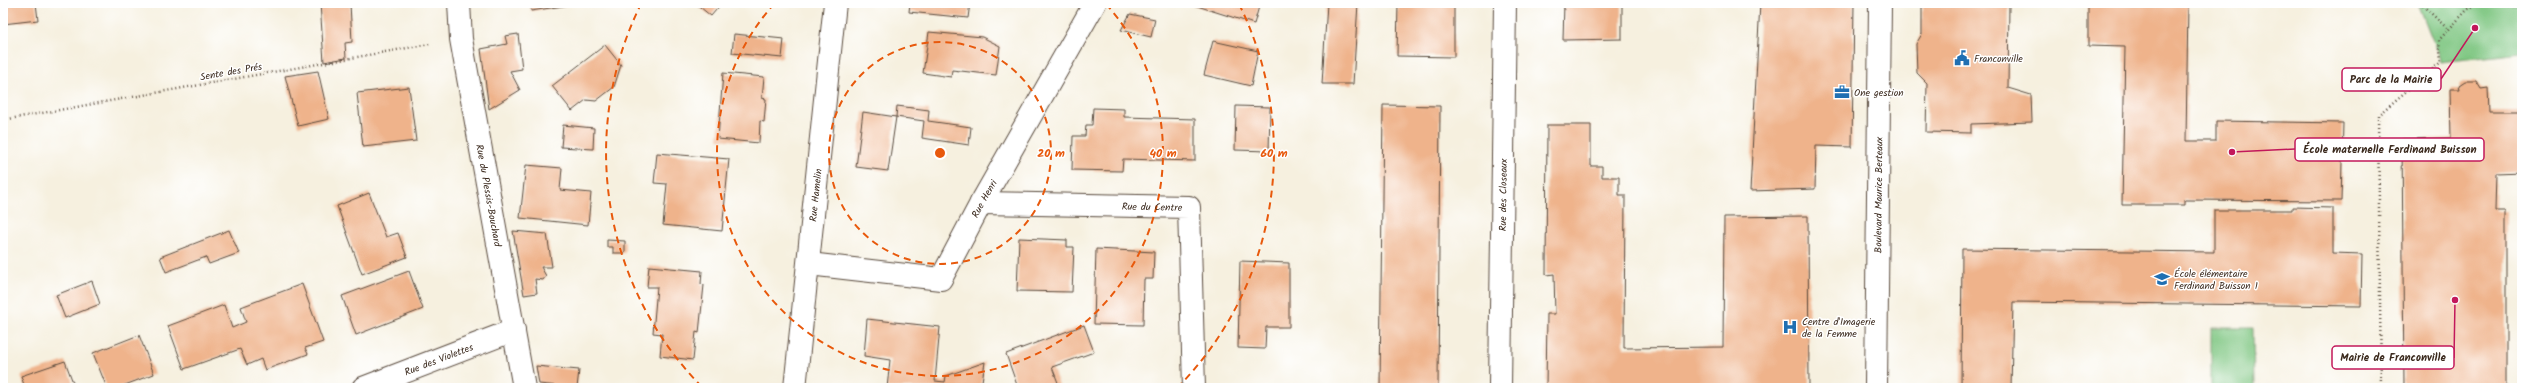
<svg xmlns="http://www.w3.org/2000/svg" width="2525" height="391" font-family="Kalam,sans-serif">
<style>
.green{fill:#7ec681;stroke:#5c7850}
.building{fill:#efb38b}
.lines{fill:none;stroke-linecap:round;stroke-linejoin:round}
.minor-casing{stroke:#57483b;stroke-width:24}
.path{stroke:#57483b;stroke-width:2.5;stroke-dasharray:1 3;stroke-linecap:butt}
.minor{stroke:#fff;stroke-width:22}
.ring{fill:none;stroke:#e8590c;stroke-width:2;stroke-dasharray:7 5}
.labels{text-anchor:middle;stroke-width:3;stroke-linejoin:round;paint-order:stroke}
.poi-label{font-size:10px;fill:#3b2a1e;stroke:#fff;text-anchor:start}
.street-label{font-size:10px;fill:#3b2a1e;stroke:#fff}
.centre{fill:#e8590c;stroke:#fff;stroke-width:2}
.ring-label{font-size:12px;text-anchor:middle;font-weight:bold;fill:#e8590c;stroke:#fff;stroke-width:3;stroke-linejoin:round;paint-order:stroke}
.leader{fill:none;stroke:#c2185b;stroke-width:1.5}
.callout-dot{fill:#c2185b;stroke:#fff;stroke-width:1.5}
.callout{fill:#fff;stroke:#c2185b;stroke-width:1.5}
.callout-label{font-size:11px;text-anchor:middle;font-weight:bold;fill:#3b2a1e}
</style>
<rect width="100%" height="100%" fill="#fff"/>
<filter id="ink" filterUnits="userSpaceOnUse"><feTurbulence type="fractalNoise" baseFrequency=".025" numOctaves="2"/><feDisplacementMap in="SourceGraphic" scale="8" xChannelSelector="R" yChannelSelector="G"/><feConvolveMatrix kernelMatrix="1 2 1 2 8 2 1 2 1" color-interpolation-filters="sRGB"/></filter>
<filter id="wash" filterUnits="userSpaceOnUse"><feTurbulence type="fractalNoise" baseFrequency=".012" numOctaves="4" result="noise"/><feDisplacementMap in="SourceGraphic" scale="16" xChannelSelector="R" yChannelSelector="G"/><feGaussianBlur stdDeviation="0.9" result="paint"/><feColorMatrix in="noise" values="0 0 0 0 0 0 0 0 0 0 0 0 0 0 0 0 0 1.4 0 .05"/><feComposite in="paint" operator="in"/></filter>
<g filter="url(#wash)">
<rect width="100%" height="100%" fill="#f6f0df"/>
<g class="green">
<path d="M2418,3h104v50l-81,9z"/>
<path d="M2211,328h42l1,60h-43z"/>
</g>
<g id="blocks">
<g class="building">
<path d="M3,3h33l2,17 -35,4z"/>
<path d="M320,3h30l2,39 -7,1 1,15 -22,4z"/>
<path d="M530,3h46v1l-45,7z"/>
<path d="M695,3h27l-11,13z"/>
<path d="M910,3h60l-2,15 -59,-6z"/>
<path d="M1195,3h65l-6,21 -60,-19z"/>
<path d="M1327,3h31l-5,81h-31z"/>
<path d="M1398,3h56v54l-57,-1z"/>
<path d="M1564,3h58v36l-59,1z"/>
<path d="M1760,3h94l-2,144 -36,-1 -1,43 -65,2z"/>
<path d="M1922,3h87l-1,85 23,7 1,27 -61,2v9l-45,-1 1,-49 -10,-10 -1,-29 6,-10z"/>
<path d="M2088,3h100l-2,138h30v-20l127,2 -2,78 -156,-1v5h-63l3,-158 -37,-1z"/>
<path d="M1130,14l25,5 -4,18 -30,-7z"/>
<path d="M929,32l53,5 18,9 -4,29 -44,-5 -1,7 -28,-4z"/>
<path d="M518,34l4,35 -12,2 10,19 -31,19 -8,-60 26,-5 -2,-8z"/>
<path d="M734,34l50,5 -2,19 -50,-5z"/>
<path d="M1213,41l45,10 -7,35 -47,-11z"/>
<path d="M605,45l16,20 -7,22 -18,14 -10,-1 -14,11 -20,-25z"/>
<path d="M318,71l11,48 -31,7 -13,-50z"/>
<path d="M723,73l41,4 -2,21 4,1 -2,23 -4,-1 -1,22 -41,-4z"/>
<path d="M2465,81h11l5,8 7,-1 1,23h33v61l-26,1 -1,38h11v177h-102l-2,-249 49,-1 -1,-49h10l-1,-4z"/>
<path d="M409,87l7,54 -53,6 -6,-54z"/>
<path d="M1383,105l57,1 -2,282h-58z"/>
<path d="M897,106l32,4 -1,11 43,6 -2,18 -47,-7 2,-17 -28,-4z"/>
<path d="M1236,106l34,1 -1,44 -34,-1z"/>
<path d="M1093,108l31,1v8l71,2v42l-72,-2 -1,12 -50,-1 1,-34h12l1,-11h6z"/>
<path d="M863,112l33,5 -8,54 -32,-4z"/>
<path d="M563,125l31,3 -1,21 -32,-2z"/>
<path d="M1547,125h44v41h11v11h17v18h6l-1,153 99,-1 1,-130 84,-1 1,172h-263l1,-74h8l-1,-40 -8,1z"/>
<path d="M657,153l72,6 -7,72 -59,-6 4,-41 -13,-1z"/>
<path d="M526,165l36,3 -2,22 31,3 -3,32 -68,-7z"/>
<path d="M369,193l17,44 12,-4 9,24 -45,17 -25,-68z"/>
<path d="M2292,207l41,1v45l29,1 -1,52 -348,-4 -2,86h-50l1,-139 252,3v-42h78z"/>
<path d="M229,230l10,23 -30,11 -3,-7 -40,15 -6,-15z"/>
<path d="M513,231l34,3 5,33h-11l5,9 -3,4 -8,-1 2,14 -13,2z"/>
<path d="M1019,238l48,2v7h7l-2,45 -55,-1z"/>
<path d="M607,240l18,1v12h-12v-6h-6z"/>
<path d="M1096,249l58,3 -1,27h-9l-1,46 -49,-1z"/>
<path d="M1240,261l49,2v64h-23l-1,22 -27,-1z"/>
<path d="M649,266l53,5 -1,13 3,1 -5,48 -3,-1 -3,28 -33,-4 2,-22 -9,-1 4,-46h-10z"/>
<path d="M409,271l14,38 -67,26 -14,-39z"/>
<path d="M92,281l8,23 -35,14 -9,-23z"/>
<path d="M302,284l21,58 -18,6 3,6 -43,16 -4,-11 -14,6 -7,-16 -56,20 -16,-43 56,-21 8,23 14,-6 -5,-15z"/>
<path d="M867,319l73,8 -5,54 10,1 1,-6 39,-14 -4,26h-94l3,-28 -26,-4z"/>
<path d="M1084,325l10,27 -42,15 8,21h-42l-12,-34z"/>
<path d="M139,335l15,39 -37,14h-10l-14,-35z"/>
<path d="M65,361l10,27h-50l-4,-12z"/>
<path d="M536,366l43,4 -2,18 -38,-4z"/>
</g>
</g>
</g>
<g filter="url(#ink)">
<use href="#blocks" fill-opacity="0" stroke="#57483b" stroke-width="1"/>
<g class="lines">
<g class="minor-casing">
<g id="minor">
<path id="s1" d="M459,3l2,36 63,349"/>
<path id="s2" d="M981,203l208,4 5,181"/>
<path id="s3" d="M809,264l132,15 40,-76 114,-200"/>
<path id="s4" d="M363,388l151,-58"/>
<path id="s5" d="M795,388l40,-385"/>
<path id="s6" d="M1500,388l5,-385"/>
<path id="s7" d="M1876,388l4,-385"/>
</g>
</g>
<g class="path">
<path d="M2420,3l29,27"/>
<path d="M3,120l427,-76"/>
<path d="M2381,388l-3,-273 63,-53 -2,-22 28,-30 11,-7"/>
</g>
<use href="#minor" class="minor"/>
</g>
</g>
<g class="ring">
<circle cx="940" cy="153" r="111"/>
<path d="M1106 4A223 223 0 1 1 774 4"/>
<path d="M702 387A334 334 0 0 1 641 4M1239 4A334 334 0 0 1 1178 387"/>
</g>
<defs>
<g id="civic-bare" transform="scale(1.2)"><path d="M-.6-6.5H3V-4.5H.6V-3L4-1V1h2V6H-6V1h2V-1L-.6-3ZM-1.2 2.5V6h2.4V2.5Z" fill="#1f6fb2" stroke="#fff" stroke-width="2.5" paint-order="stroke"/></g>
<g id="office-bare" transform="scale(1.2)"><path d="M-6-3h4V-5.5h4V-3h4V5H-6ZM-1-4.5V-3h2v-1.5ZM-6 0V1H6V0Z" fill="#1f6fb2" stroke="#fff" stroke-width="2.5" paint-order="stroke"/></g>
<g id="school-bare" transform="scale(1.2)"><path d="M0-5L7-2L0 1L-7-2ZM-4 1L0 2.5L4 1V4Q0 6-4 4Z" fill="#1f6fb2" stroke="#fff" stroke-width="2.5" paint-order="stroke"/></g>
<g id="hospital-bare" transform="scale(1.2)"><path d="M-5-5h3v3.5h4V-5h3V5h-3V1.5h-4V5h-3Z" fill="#1f6fb2" stroke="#fff" stroke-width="2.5" paint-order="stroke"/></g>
</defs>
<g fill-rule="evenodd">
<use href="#civic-bare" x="1962" y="58"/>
<use href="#office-bare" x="1842" y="92"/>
<use href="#school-bare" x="2162" y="279"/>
<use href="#hospital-bare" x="1790" y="327"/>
</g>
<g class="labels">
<g class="poi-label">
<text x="1974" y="62">Franconville</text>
<text x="1854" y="96">One gestion</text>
<text x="2174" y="277">École élémentaire<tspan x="2174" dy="12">Ferdinand Buisson 1</tspan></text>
<text x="1802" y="325">Centre d'Imagerie<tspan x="1802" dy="12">de la Femme</tspan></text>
</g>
<g class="street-label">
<text transform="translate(231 71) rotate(-10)" y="4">Sente des Prés</text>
<text dy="4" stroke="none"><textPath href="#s7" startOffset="193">Boulevard Maurice Berteaux</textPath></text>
<text dy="4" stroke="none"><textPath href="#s1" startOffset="195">Rue du Plessis-Bouchard</textPath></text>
<text dy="4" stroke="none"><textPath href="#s5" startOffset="194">Rue Hamelin</textPath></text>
<text dy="4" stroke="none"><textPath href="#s6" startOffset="193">Rue des Closeaux</textPath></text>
<text dy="4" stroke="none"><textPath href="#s3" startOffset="224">Rue Henri</textPath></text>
<text dy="4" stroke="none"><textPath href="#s2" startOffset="171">Rue du Centre</textPath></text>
<text dy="4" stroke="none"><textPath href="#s4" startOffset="81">Rue des Violettes</textPath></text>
</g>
</g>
<circle cx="940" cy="153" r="6" class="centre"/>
<g class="ring-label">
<text x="1051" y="157">20 m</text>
<text x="1163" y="157">40 m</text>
<text x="1274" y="157">60 m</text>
</g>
<path class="leader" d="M2475 28L2441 79M2232 152L2295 149M2455 300L2454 358"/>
<g class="callout-dot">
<circle cx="2475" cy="28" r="4"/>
<circle cx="2232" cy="152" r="4"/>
<circle cx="2455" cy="300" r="4"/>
</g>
<g class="callout">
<rect x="2342" y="68" width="99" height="23" rx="4"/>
<rect x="2295" y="138" width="189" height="23" rx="4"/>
<rect x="2332" y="346" width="122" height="23" rx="4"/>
</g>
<g class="callout-label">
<text x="2391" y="83">Parc de la Mairie</text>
<text x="2390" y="153">École maternelle Ferdinand Buisson</text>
<text x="2393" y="361">Mairie de Franconville</text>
</g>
<rect width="2525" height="391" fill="none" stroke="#fff" stroke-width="16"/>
</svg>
